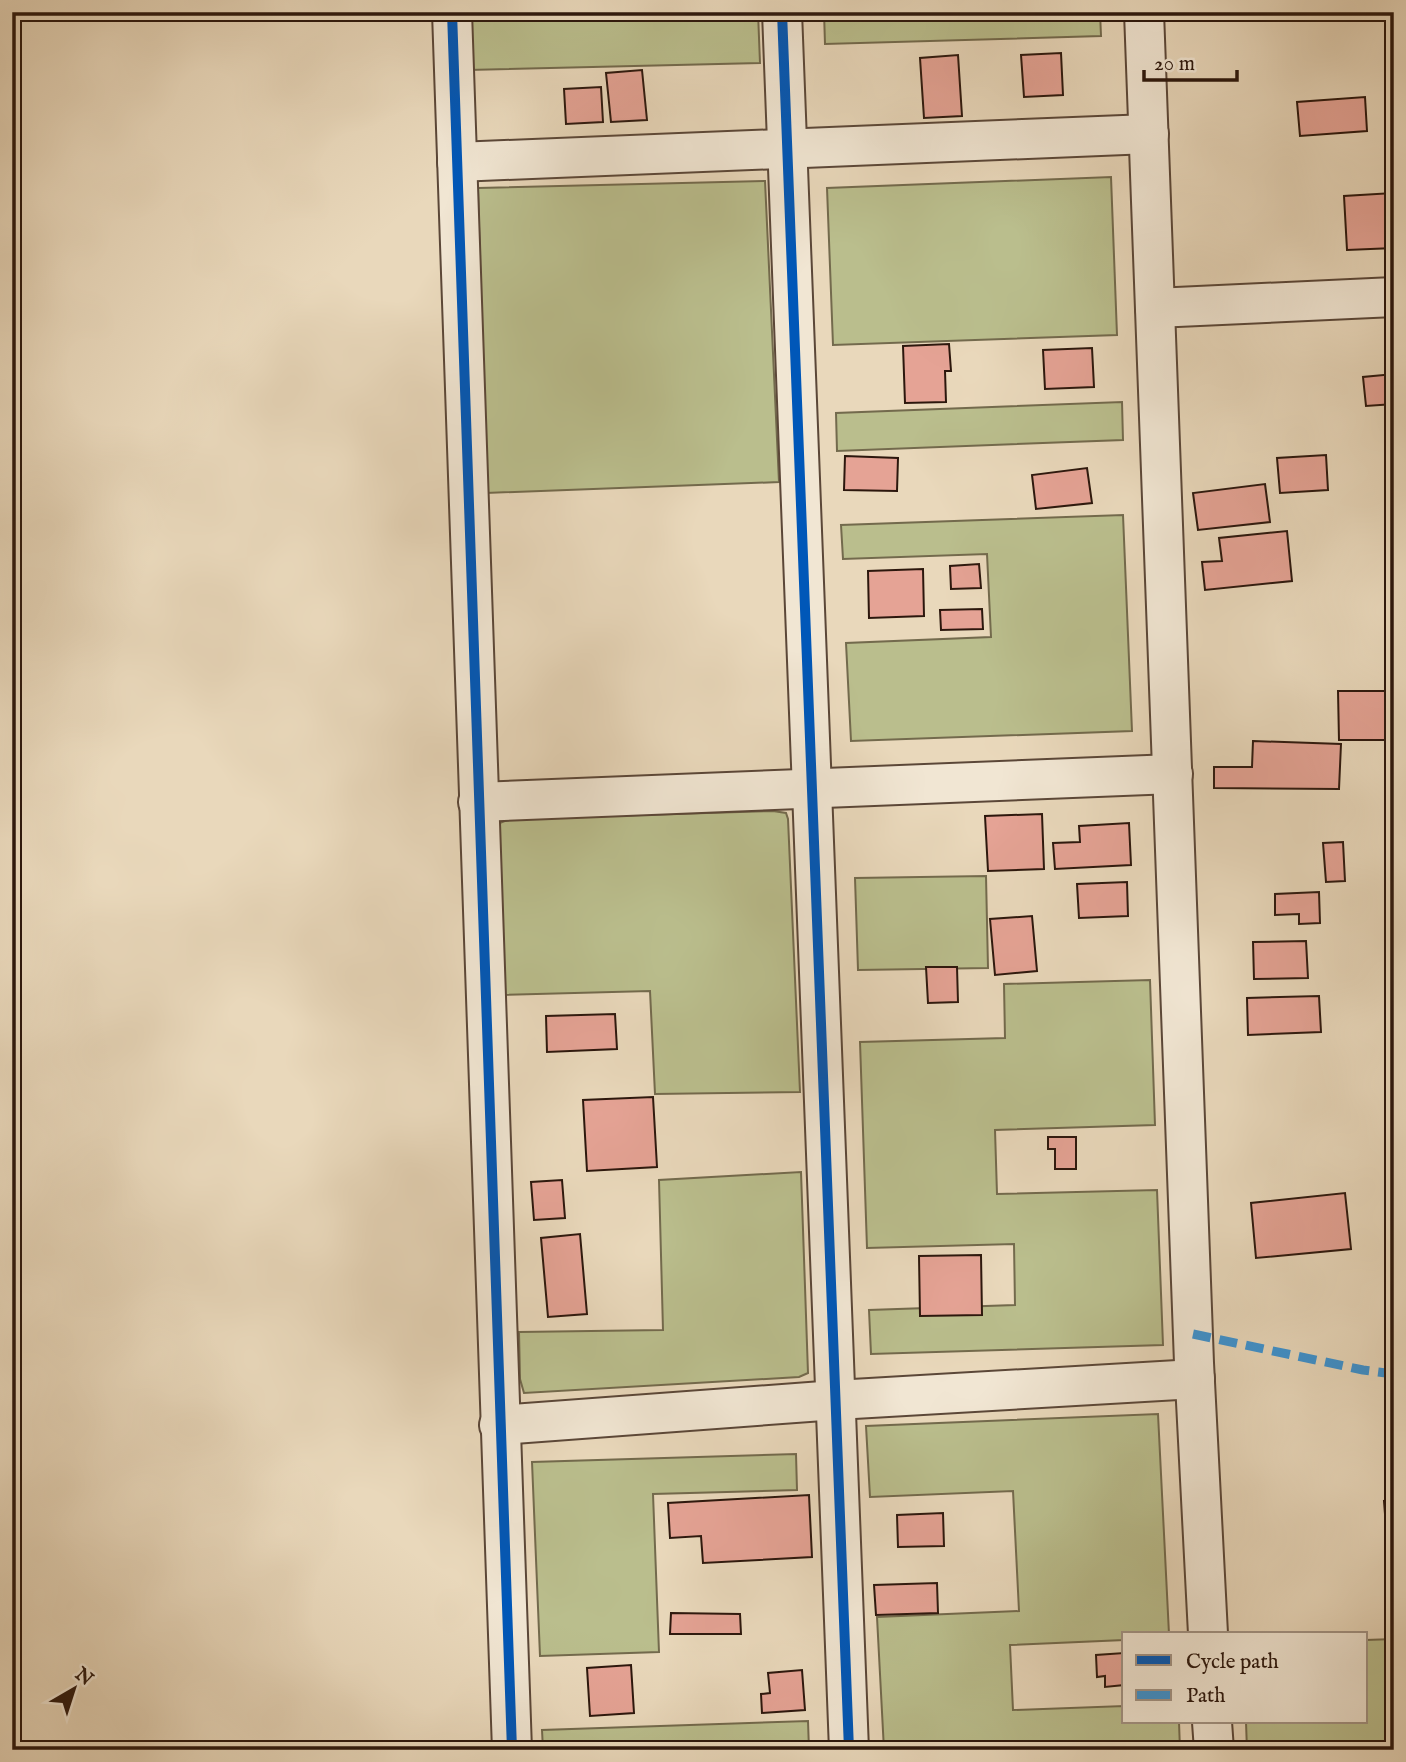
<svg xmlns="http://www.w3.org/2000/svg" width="1406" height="1762" font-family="'IM FELL English',serif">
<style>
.green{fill:#babe8d;stroke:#736a4d;stroke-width:2}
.building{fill:#e5a395;stroke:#2c170d;stroke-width:2}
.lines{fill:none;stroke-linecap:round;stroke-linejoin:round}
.minor-casing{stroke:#5b4738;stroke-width:42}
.minor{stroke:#f1e6d3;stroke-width:38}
.quiet{stroke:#3c93d2;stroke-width:9;stroke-dasharray:18 9;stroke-linecap:butt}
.cycleway-casing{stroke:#f1e6d3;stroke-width:15}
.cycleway{stroke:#0057b8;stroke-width:10}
</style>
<rect width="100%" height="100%" fill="#e9d8bb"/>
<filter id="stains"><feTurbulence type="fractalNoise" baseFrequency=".00286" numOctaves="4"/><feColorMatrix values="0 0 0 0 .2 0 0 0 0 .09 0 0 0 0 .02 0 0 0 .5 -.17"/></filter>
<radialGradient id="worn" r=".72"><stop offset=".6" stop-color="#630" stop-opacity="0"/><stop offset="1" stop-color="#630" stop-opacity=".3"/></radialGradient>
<g class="green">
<path d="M466,12h292l2,51 -292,7z"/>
<path d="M824,12h276l1,24 -276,8z"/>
<path d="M1111,177l6,158 -284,10 -6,-157z"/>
<path d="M765,181l14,301 -293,11 -8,-305z"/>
<path d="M1122,402l1,38 -286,11 -1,-38z"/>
<path d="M1123,515l9,216 -281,10 -5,-98 145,-6 -4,-83 -144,5 -2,-34z"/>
<path d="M773,811l13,2 2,6 12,273 -145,2 -5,-103 -150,4 -5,-170 15,-6z"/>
<path d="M986,876l2,92 -130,2 -3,-92z"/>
<path d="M1150,980l5,145 -160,5 2,64 160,-4 6,155 -292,9 -2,-44 146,-5 -1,-61 -147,4 -7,-206 145,-4 -1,-54z"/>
<path d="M801,1172l7,201 -9,4 -275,16 -4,-14 -1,-47 144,-2 -4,-150z"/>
<path d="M1158,1414l11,220h-45v6l-114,5 3,65 111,-4v16h55l1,28h-296l-7,-133 142,-6 -6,-120 -143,6 -4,-71z"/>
<path d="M796,1454l1,36 -144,4 6,158 -119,4 -8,-194z"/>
<path d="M1394,1639v111h-147l-1,-28h120v-82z"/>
<path d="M808,1721l1,29h-266l-1,-20z"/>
</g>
<g class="building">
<path d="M1061,53l2,42 -39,2 -3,-42z"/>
<path d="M958,55l4,61 -38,2 -4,-60z"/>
<path d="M642,70l5,50 -36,2 -5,-49z"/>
<path d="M601,87l2,35 -37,2 -2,-35z"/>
<path d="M1365,97l2,34 -67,5 -3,-34z"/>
<path d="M1393,193l1,55 -47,2 -3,-54z"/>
<path d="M949,344l2,27h-6l1,31 -41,1 -2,-57z"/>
<path d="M1092,348l2,39 -49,2 -2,-39z"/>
<path d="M1394,374v30l-28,2 -3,-29z"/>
<path d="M1326,455l2,35 -48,3 -3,-35z"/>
<path d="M845,456l53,2 -1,33 -53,-1z"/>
<path d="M1087,468l5,35 -56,6 -4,-34z"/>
<path d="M1265,484l5,38 -72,8 -5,-37z"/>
<path d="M1287,531l5,50 -87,9 -3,-28 20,-1 -3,-23z"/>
<path d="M979,564l2,24 -30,1 -1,-23z"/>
<path d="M923,569l1,47 -55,2 -1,-47z"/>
<path d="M982,609l1,20 -42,1 -1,-20z"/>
<path d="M1338,691h56v49h-55z"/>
<path d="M1253,741l88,3 -2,45 -125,-1v-21h38z"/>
<path d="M1042,814l2,55 -56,2 -3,-55z"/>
<path d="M1129,823l2,42 -76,4 -2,-26 27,-1 -1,-16z"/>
<path d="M1343,842l2,39 -19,1 -3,-39z"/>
<path d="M1127,882l1,34 -49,2 -2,-34z"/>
<path d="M1319,892l1,31 -21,1v-10l-24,1v-21z"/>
<path d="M1032,916l5,55 -42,4 -5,-56z"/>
<path d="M1306,941l2,37 -54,1 -1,-37z"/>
<path d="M926,967h31l1,35 -30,1z"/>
<path d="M1319,996l2,36 -73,3 -1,-37z"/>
<path d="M615,1014l2,35 -70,3 -1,-36z"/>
<path d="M653,1097l4,70 -70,4 -4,-71z"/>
<path d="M1048,1137h28v32h-21v-20h-7z"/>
<path d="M562,1180l3,38 -31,2 -3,-38z"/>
<path d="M1345,1193l6,56 -95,9 -5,-55z"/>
<path d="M580,1234l7,80 -39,3 -7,-79z"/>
<path d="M981,1255l1,60 -62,1 -1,-60z"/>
<path d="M809,1495l3,62 -109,6 -2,-27 -31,2 -2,-35z"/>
<path d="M1394,1500v40h-7l-3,-39z"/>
<path d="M943,1513l1,33 -46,1 -1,-32z"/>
<path d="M937,1583l1,30 -62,2 -2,-30z"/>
<path d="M671,1613l69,1 1,20h-71z"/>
<path d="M1124,1653v32l-19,2v-11l-8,1 -1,-22z"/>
<path d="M631,1665l3,48 -44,3 -3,-48z"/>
<path d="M802,1670l3,40 -43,3 -1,-19 9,-1 -2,-20z"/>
</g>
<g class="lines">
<g class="minor-casing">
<g id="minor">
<path d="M452,12l60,1738"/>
<path d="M782,12l67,1738"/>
<path d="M1144,12l50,1351 14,271"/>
<path d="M457,162l692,-28"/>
<path d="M1155,308l239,-11"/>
<path d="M478,802l695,-28"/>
<path d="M499,1425l337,-25 359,-21"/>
<path d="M1212,1722l2,28"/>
</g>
</g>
<use href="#minor" class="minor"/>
<path class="quiet" d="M1193,1334l170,36 31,4"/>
<g class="cycleway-casing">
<g id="cycleway">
<path d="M452,12l60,1738"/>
<path d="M782,12l67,1738"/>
</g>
</g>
<use href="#cycleway" class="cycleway"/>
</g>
<rect width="1406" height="1762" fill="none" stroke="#e9d8bb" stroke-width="42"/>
<rect x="14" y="14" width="1378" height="1734" fill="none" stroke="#2c170d" stroke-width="3.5"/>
<rect x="21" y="21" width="1364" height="1720" fill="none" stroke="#2c170d" stroke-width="2"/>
<rect x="1122" y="1632" width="245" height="91" fill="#f1e6d3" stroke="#a29384" stroke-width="2"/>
<rect x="1136" y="1655" width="35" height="10" fill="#0057b8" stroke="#a29384" stroke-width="2"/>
<text x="1186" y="1668" font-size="21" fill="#2c170d">Cycle path</text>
<rect x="1136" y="1690" width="35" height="10" fill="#3c93d2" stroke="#a29384" stroke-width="2"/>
<text x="1186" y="1702" font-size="21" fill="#2c170d">Path</text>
<g transform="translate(74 1689) rotate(39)" stroke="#f1e6d3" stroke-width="5" paint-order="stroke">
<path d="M0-5L12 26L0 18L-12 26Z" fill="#2c170d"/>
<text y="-10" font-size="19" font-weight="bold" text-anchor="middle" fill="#2c170d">N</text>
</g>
<path d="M1144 70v10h93v-10" fill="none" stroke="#2c170d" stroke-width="3.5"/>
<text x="1154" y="70" font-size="21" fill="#2c170d" stroke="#f1e6d3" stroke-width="5" paint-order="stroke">20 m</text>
<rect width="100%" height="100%" filter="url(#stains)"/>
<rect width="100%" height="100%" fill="url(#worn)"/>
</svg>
